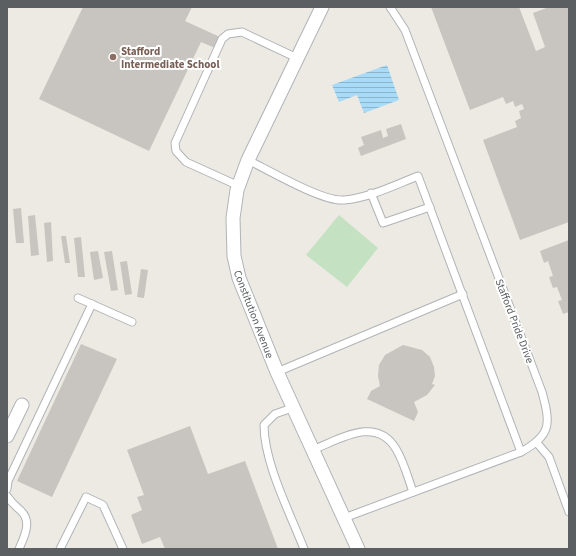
<svg xmlns="http://www.w3.org/2000/svg" width="576" height="556" font-family="'Source Sans 3',sans-serif">
<style>
.pitch{fill:#c4e2c1}
.water{fill:url(#water-rules)}
.building{fill:#c8c5c0}
.lines{fill:none;stroke-linecap:round;stroke-linejoin:round}
.service-casing{stroke:#b0b4b7;stroke-width:9}
.minor-casing{stroke:#b0b4b7;stroke-width:15}
.service{stroke:#fff;stroke-width:7}
.minor{stroke:#fff;stroke-width:13}
.education-dot{fill:#8d6e63;stroke:#fff;stroke-width:1.5}
.labels{text-anchor:middle;stroke-width:4;stroke-linejoin:round;paint-order:stroke}
.education-label{font-size:11px;font-weight:bold;fill:#785e54;stroke:#fff;text-anchor:start}
.street-label{font-size:11px;fill:#5b5f62;stroke:#fff}
</style>
<defs>
<pattern id="water-rules" width="6" height="5" patternUnits="userSpaceOnUse"><rect width="6" height="5" fill="#a8dbf7"/><path d="M0 2.5h6" fill="none" stroke="#8cb5cb"/></pattern>
</defs>
<rect width="100%" height="100%" fill="#eceae3"/>
<path class="pitch" d="M339,215l39,33 -31,39 -41,-32z"/>
<path class="water" d="M387,65l12,35 -35,13 -7,-18 -18,7 -7,-17z"/>
<g class="building">
<path d="M83,7h109l-7,14 35,16 -5,11 -14,-6 -52,109 -110,-52z"/>
<path d="M431,7h88l17,44 9,-4 -12,-34 16,-6h20v215l-49,18 -37,-100 34,-13 -2,-6 6,-3 -2,-7 5,-2 -2,-5 -7,3 -2,-6 -7,3 -3,-7 -33,13z"/>
<path d="M401,124l5,15 -45,17 -3,-8 6,-3 -3,-8 20,-7 2,8 5,-2 -2,-7z"/>
<path d="M21,208l3,35h-8l-3,-34z"/>
<path d="M35,215l4,40 -8,1 -3,-40z"/>
<path d="M51,222l2,39 -6,1 -3,-39z"/>
<path d="M61,236h5l4,27h-5z"/>
<path d="M81,237l4,40h-7l-4,-39z"/>
<path d="M569,240v72l-6,2 -5,-13 4,-1 -5,-13 -4,1 -4,-11 4,-1 -5,-15 -4,2 -4,-12z"/>
<path d="M98,251l5,27 -9,2 -4,-28z"/>
<path d="M112,251l6,39 -7,1 -7,-39z"/>
<path d="M127,261l5,33 -7,1 -5,-33z"/>
<path d="M141,269l7,1 -4,28 -7,-1z"/>
<path d="M81,344l36,15 -65,138 -35,-16z"/>
<path d="M403,345l19,5 8,7 4,10 1,9 -3,8 3,1 -8,10 -13,7 4,10 -4,9 -47,-22 4,-8 9,-5 -2,-10 1,-11 6,-10z"/>
<path d="M190,426l18,48 37,-13 33,88h-113l-5,-12 -18,7 -11,-29 11,-5 -5,-13 7,-2 -17,-45z"/>
</g>
<g class="lines">
<g class="service-casing">
<g id="service">
<path d="M248,160c22,11 75,42 96,40 25,-2 51,-15 74,-24l103,276"/>
<path d="M239,186l-53,-24 -10,-11 -1,-8 47,-104 6,-5 14,-2 55,26"/>
<path d="M371,193l12,30 47,-16"/>
<path d="M78,298l54,24"/>
<path d="M277,372l186,-78"/>
<path d="M292,408l-17,6 -11,11c0,38 26,88 40,124"/>
<path d="M537,443l12,14 20,55"/>
<path d="M312,450c27,-10 64,-35 84,-1 8,13 12,29 17,43"/>
<path d="M7,489l1,-8 84,-177"/>
<path d="M7,496c4,6 7,9 13,14 13,11 4,27 -1,39"/>
<path d="M344,518l177,-66c30,-17 30,-27 21,-60l-137,-362 -15,-23"/>
<path d="M60,549l26,-52 17,8 20,44"/>
</g>
</g>
<g class="minor-casing">
<g id="minor">
<path d="M322,7l-74,153 -11,30 -4,28 1,38 5,22 38,94 81,177"/>
<path d="M7,436l15,-31"/>
</g>
</g>
<use href="#service" class="service"/>
<use href="#minor" class="minor"/>
</g>
<circle class="education-dot" cx="113" cy="57" r="4"/>
<g class="labels">
<g class="education-label">
<text x="121" y="55">Stafford<tspan x="121" dy="13">Intermediate School</tspan></text>
</g>
<g class="street-label">
<text transform="translate(254 314) rotate(69)" y="4">Constitution Avenue</text>
<text transform="translate(515 321) rotate(69)" y="4">Stafford Pride Drive</text>
</g>
</g>
<rect width="576" height="556" fill="none" stroke="#5b5f62" stroke-width="16"/>
</svg>
